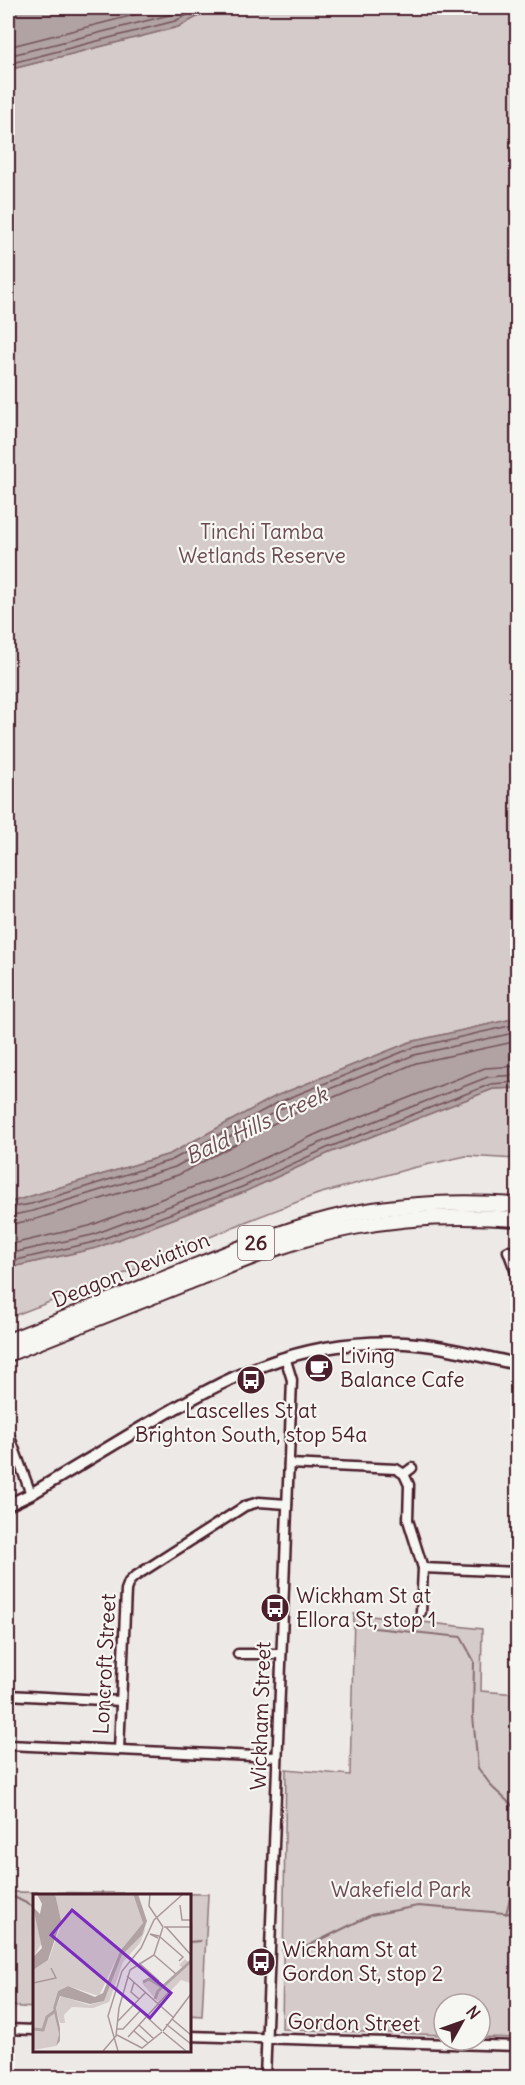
<svg xmlns="http://www.w3.org/2000/svg" width="525" height="2085" font-family="Delius,sans-serif">
<style>
.green{fill:#d4cbca;stroke:#8f757a;stroke-width:1.5}
.water{fill:#b1a2a3;stroke:#886e73;stroke-width:1.5}
.lines{fill:none;stroke-linecap:round;stroke-linejoin:round}
.shore{stroke:#73535b;stroke-width:1.5}
.stream{stroke:#886e73;stroke-width:2}
.minor-casing{stroke:#4a1f2b;stroke-width:13}
.tertiary-casing{stroke:#4a1f2b;stroke-width:15}
.trunk-casing{stroke:#4a1f2b;stroke-width:18}
.minor{stroke:#f6f6f2;stroke-width:8}
.tertiary{stroke:#f6f6f2;stroke-width:10}
.trunk{stroke:#f6f6f2;stroke-width:14}
.labels{text-anchor:middle;stroke-width:4.5;stroke-linejoin:round;paint-order:stroke}
.shield{fill:#f6f6f2;stroke:#7e6067;stroke-width:1.5}
.shield-label{font-size:20px;font-weight:bold;fill:#4a1f2b}
.park-label{font-size:21px;fill:#6c4a53;stroke:#f6f6f2}
.street-label{font-size:21px;fill:#4a1f2b;stroke:#f6f6f2}
.poi-label{font-size:21px;fill:#4a1f2b;stroke:#f6f6f2;text-anchor:start}
.water-label{font-size:22px;font-style:italic;fill:#6e4d55;stroke:#f6f6f2}
.inset-river{fill:none;stroke:#b1a2a3;stroke-width:3}
.inset-road{fill:none;stroke:#ab989b;stroke-width:1.5}
.view{fill:#7b2cbf;fill-opacity:0.15;stroke:#7b2cbf;stroke-width:3}
.inset-edge{fill:none;stroke:#4a1f2b;stroke-width:3}
</style>
<rect width="100%" height="100%" fill="#ece9e6"/>
<filter id="ink" filterUnits="userSpaceOnUse"><feTurbulence type="fractalNoise" baseFrequency=".0167" numOctaves="2"/><feDisplacementMap in="SourceGraphic" scale="12" xChannelSelector="R" yChannelSelector="G"/><feConvolveMatrix kernelMatrix="1 2 1 2 8 2 1 2 1" color-interpolation-filters="sRGB"/></filter>
<g filter="url(#ink)">
<g class="green">
<path d="M214,8h303v1010l-107,24 -134,54 -106,58 -162,49v-1133l170,-43z"/>
<path d="M517,1088v71l-51,-3 -54,12 -94,26 -73,28 -112,48 -125,48v-50l88,-20 148,-56 85,-39 164,-64z"/>
<path d="M354,1614l128,15 -1,62 36,3v344l-37,-1v-33h-36v31l-162,-6 4,-260 64,6z"/>
<path d="M12,1892l196,2 -6,122 -13,-1v-119h-155v112l-26,-2v-59z"/>
</g>
<g class="water">
<path d="M8,8h206l-36,19 -170,43z"/>
<path d="M517,1018v70l-24,1 -164,64 -85,39 -148,56 -88,20v-65l162,-49 106,-58 134,-54z"/>
</g>
<g class="lines">
<g class="shore">
<path d="M8,47l154,-39"/>
<path d="M8,56l165,-42 12,-6"/>
<path d="M8,64l167,-43 26,-13"/>
<path d="M8,1208l23,-4 141,-44 107,-58 133,-54 106,-24"/>
<path d="M8,1216l25,-5 142,-44 107,-59 132,-53 104,-23"/>
<path d="M8,1225l28,-6 142,-44 108,-58 130,-54 102,-22"/>
<path d="M8,1245l81,-19 147,-55 85,-39 164,-64 33,-2"/>
<path d="M8,1254l84,-19 147,-55 85,-39 164,-64 30,-2"/>
<path d="M8,1262l86,-20 148,-55 85,-39 164,-64 27,-2"/>
</g>
<g class="stream">
<path d="M374,1628l87,9 13,24 -1,55 5,52 15,20 22,20 3,49"/>
<path d="M101,1896l1,-4"/>
<path d="M14,1897l20,10"/>
<path d="M506,1914l12,-47"/>
<path d="M189,1942l11,-1"/>
<path d="M282,1950l24,-3 65,-32 47,-9 100,8"/>
</g>
<g class="minor-casing">
<g id="minor">
<path d="M508,1251l10,27"/>
<path d="M8,1432l23,62"/>
<path d="M289,1464l107,5 8,5 5,11 -1,35 15,48 -2,44"/>
<path d="M404,1474l8,-6"/>
<path d="M423,1568l95,4"/>
<path d="M238,1654h43"/>
<path d="M8,1695l113,6"/>
<path d="M8,1745l269,12"/>
<path d="M119,1750l7,-160 3,-8 5,-5 111,-71 14,-4 28,2"/>
<path d="M8,2029l26,1"/>
<path d="M189,2036l329,10"/>
<path d="M265,2078l27,-698 -7,-23"/>
</g>
</g>
<g class="tertiary-casing">
<path id="tertiary" d="M8,1505l23,-11c36,-22 73,-44 110,-66 88,-52 158,-90 264,-85 38,2 76,14 113,21"/>
</g>
<g class="trunk-casing">
<g id="trunk">
<path d="M8,1341c59,-23 118,-47 178,-71 52,-21 104,-43 159,-55 57,-12 114,-14 173,-10"/>
<path d="M8,1354c59,-23 118,-47 178,-71 55,-22 109,-45 168,-56 54,-11 109,-12 164,-8"/>
</g>
</g>
<use href="#minor" class="minor"/>
<use href="#tertiary" class="tertiary"/>
<use href="#trunk" class="trunk"/>
</g>
</g>
<defs>
<g id="cafe-disc" transform="scale(1.5)"><circle r="9.5" fill="#4a1f2b" stroke="#f6f6f2"/><path d="M-5.5-4.5H6V0H3Q3 3.5 0 3.5H-2.5Q-5.5 3.5-5.5 0ZM3-3.2v2h1.7v-2ZM-6 4.5H4V6H-6Z" fill="#fff"/></g>
<g id="bus-disc" transform="scale(1.5)"><circle r="9.5" fill="#4a1f2b" stroke="#f6f6f2"/><path d="M-5-6H5V4H4V6H2V4H-2V6H-4V4H-5ZM-3.5-4V0h7V-4ZM-3.5 1.2v1.5H-2V1.2ZM2 1.2v1.5H3.5V1.2Z" fill="#fff"/></g>
</defs>
<g fill-rule="evenodd">
<use href="#cafe-disc" x="319" y="1368"/>
<use href="#bus-disc" x="251" y="1380"/>
<use href="#bus-disc" x="275" y="1608"/>
<use href="#bus-disc" x="261" y="1962"/>
</g>
<g class="labels">
<rect class="shield" x="238" y="1226" width="36" height="34" rx="4.5"/>
<g class="shield-label">
<text x="256" y="1250">26</text>
</g>
<g class="park-label">
<text x="262" y="539">Tinchi Tamba<tspan x="262" dy="24">Wetlands Reserve</tspan></text>
<text x="401" y="1897">Wakefield Park</text>
</g>
<g class="street-label">
<text transform="translate(131 1270) rotate(-22)" y="7">Deagon Deviation</text>
<text transform="translate(105 1664) rotate(-87)" y="7">Loncroft Street</text>
<text transform="translate(261 1716) rotate(-88)" y="7">Wickham Street</text>
<text transform="translate(354 2023) rotate(1)" y="7">Gordon Street</text>
</g>
<g class="poi-label">
<text x="340" y="1363">Living<tspan x="340" dy="24">Balance Cafe</tspan></text>
<text x="251" y="1418" text-anchor="middle">Lascelles St at<tspan x="251" dy="24">Brighton South, stop 54a</tspan></text>
<text x="296" y="1603">Wickham St at<tspan x="296" dy="24">Ellora St, stop 1</tspan></text>
<text x="282" y="1957">Wickham St at<tspan x="282" dy="24">Gordon St, stop 2</tspan></text>
</g>
<g class="water-label">
<text transform="translate(256 1125) rotate(-25)" y="8">Bald Hills Creek</text>
</g>
</g>
<g transform="translate(33 1894)">
<rect width="158" height="158" fill="#ece9e6"/>
<path d="M22,0h78l10,29 -23,28 -21,45 -31,-10 -10,5 -5,17 6,26 -3,12 -23,4v-80l16,-11 11,-31zM0,13l9,36 -9,14zM113,34l-6,15 -17,19 -14,40 -16,6 -21,-1 -8,8 1,8h-5l-4,-15 5,-12 28,9 15,-4 18,-46zM152,65l5,4v20l-9,-3 -22,23 -17,-20 11,-6 10,8 21,-16 -5,-4z" fill="#d4cbca"/>
<path d="M4,0h18l6,27 -13,39 -15,10v-13l9,-9 -9,-41 7,7 2,-10zM100,0h5l9,27 -5,14 -20,20 -18,46 -14,3 -30,-8 -4,12 4,20v13l-4,5 3,-12 -6,-26 5,-17 10,-5 27,11 8,-4 17,-42 23,-28z" fill="#b1a2a3"/>
<path class="inset-river" d="M110,88l6,-3 13,8M122,105l3,-8 33,-30M0,135l10,1 4,-13 8,-6"/>
<path class="inset-road" d="M117,0l-1,12 14,21M147,11l2,15h9M131,33h27M133,33l25,28M126,42l24,21 -4,4M125,44l-8,-4 9,2M121,61l22,19M106,69l20,18M97,76l24,-15 9,-28M94,82l47,42M101,88l-3,10 8,7M0,89l23,-5 -5,-10M90,101l39,36M139,125l19,16M85,127l28,-29M133,130l25,20M106,131l15,14M84,135h6l17,-18M101,137l14,12M130,137l28,-37M130,138l23,19M84,141l25,13 20,-16M95,143l41,-45M70,157l13,-15 3,-28 11,-38M85,157l-10,-35 14,-45 19,-23 13,-28 29,-26"/>
<path class="view" d="M39,16l99,83 -21,25 -99,-83z"/>
<rect width="158" height="158" class="inset-edge"/>
</g>
<rect width="525" height="2085" fill="none" stroke="#f6f6f2" stroke-width="30"/>
<rect x="15" y="15" width="495" height="2055" fill="none" stroke="#4a1f2b" stroke-width="2" filter="url(#ink)"/>
<g transform="translate(462 2022) rotate(50)"><circle r="28" fill="#f6f6f2" stroke="#b1a0a2" stroke-width="1.5"/>
<path d="M0-4.5L10 22L0 15L-10 22Z" fill="#4a1f2b"/>
<text y="-9" font-size="16" font-weight="bold" text-anchor="middle" fill="#4a1f2b">N</text>
</g>
</svg>
